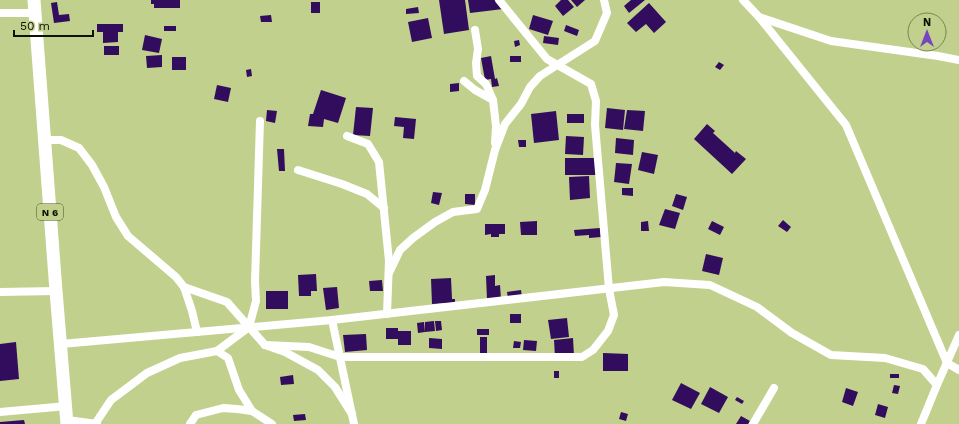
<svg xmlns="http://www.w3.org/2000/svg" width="959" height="424" font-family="'Work Sans',sans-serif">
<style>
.building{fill:#320c5d}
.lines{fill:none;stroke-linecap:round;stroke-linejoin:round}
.street{stroke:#fff;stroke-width:8}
.primary{stroke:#fff;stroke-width:13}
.labels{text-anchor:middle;stroke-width:4;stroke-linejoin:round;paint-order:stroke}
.shield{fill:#c1d08c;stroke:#444b2a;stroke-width:1}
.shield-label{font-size:10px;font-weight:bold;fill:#0e1200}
</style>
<rect width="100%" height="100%" fill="#c1d08c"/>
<g class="building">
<path d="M151,0h29v8h-26v-4h-3z"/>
<path d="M439,0h26l4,30 -25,4z"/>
<path d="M468,0h29l6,9 -33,4z"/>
<path d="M561,0h7l6,7 -11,9 -8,-10z"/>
<path d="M571,0h14l-8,7z"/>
<path d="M631,0h14l-16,13 -5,-7z"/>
<path d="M57,2l2,13 10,-1 1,7 -16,2 -3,-20z"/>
<rect x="311" y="2" width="9" height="11"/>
<path d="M649,3l17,19 -12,11 -8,-9 -10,8 -9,-9z"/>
<path d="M418,7l1,6 -13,1v-5z"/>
<path d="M271,15l1,7h-11l-1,-6z"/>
<path d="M533,15l20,6 -5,14 -19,-6z"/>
<path d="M428,18l4,20 -20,4 -4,-20z"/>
<path d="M97,24h26v8h-5v10l-15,1v-11h-6z"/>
<path d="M566,25l13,5 -2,6 -13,-5z"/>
<rect x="164" y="26" width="12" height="5"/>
<path d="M145,35l17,4 -3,14 -17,-3z"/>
<path d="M544,36l15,2 -1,7 -15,-2z"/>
<path d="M519,40l1,5 -5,2 -1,-6z"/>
<rect x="104" y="46" width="15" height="9"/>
<path d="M162,55v12l-15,1 -1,-12z"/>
<path d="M491,56l4,23 2,-1 2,8 -7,1 -1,-8 -6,1 -4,-22z"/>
<rect x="510" y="56" width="11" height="6"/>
<rect x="172" y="57" width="14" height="13"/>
<path d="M719,62l5,3 -4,5 -5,-3z"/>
<path d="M251,69l1,7 -5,1 -1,-7z"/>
<path d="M459,83v8l-9,1v-8z"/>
<path d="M217,85l14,3 -3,14 -14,-3z"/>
<path d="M321,90l25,8 -8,25 -14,-4 -1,8 -15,-1 2,-12h3z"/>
<path d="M356,107l17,1 -3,28 -17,-1z"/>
<path d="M607,108l18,2 -2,20 -18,-2z"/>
<path d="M267,110l10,1 -2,12 -9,-2z"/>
<path d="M627,110l18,1 -2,20 -19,-2z"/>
<path d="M556,111l3,29 -25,3 -3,-29z"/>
<rect x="567" y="114" width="17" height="9"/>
<path d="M395,117l21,2 -2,20 -11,-1 1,-11 -10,-1z"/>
<path d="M707,124l8,7 -2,2 22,20 1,-2 10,8 -14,15 -38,-35z"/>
<path d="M566,136l18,1 -1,18 -18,-1z"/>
<path d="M616,138l18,2 -1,15 -18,-2z"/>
<path d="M518,140h8v7h-7z"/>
<path d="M277,149h7l1,22h-6z"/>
<path d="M642,152l16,3 -4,19 -16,-4z"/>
<rect x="565" y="158" width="31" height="17"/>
<path d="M616,163l16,1 -3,20 -15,-2z"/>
<path d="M589,176l1,22 -20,2 -1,-23z"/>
<path d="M622,188h11v8l-11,-1z"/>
<path d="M433,192l9,1 -3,12 -8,-2z"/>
<path d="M465,194h10v11l-10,-1z"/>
<path d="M676,194l11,3 -4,13 -11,-4z"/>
<path d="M665,209l15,4 -5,16 -16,-4z"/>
<path d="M783,220l8,7 -4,5 -9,-6z"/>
<path d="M537,221v14h-16l-1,-13z"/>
<path d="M648,221l1,10h-8v-9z"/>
<path d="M712,221l12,6 -4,8 -12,-6z"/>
<path d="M485,224h20v10h-6v3h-8v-3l-6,1z"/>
<path d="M600,228l1,9 -12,1v-3l-14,1 -1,-6z"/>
<path d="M706,254l17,4 -4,17 -17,-4z"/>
<path d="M316,274l1,17h-6v5h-12l-1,-21z"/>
<path d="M495,275v11l5,-1 1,14 -14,1 -1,-24z"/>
<path d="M451,278l1,21h3v6l-7,-2 -16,1 -1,-25z"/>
<path d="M382,280l1,11h-13l-1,-10z"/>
<path d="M337,287l2,21 -13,2 -3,-22z"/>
<path d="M521,290l1,7 -14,2 -1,-7z"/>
<rect x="266" y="291" width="22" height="18"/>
<rect x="510" y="314" width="11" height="9"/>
<path d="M567,318l2,19 -18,2 -3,-19z"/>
<path d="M434,321l1,10 -10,1v-10z"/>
<path d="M435,321h6l1,9 -6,1z"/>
<path d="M424,322l1,10 -7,1 -1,-10z"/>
<path d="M386,328h12v3h13v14h-13v-6h-12z"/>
<rect x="477" y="329" width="12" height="6"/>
<path d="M366,334l1,16 -22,2 -2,-17z"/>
<rect x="480" y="337" width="7" height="19"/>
<path d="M429,338l13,1v10l-13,-1z"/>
<path d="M573,338l1,18 -19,1 -1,-17z"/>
<path d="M524,340l13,1 -1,10 -13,-1z"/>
<path d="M514,341l7,1 -1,6h-7z"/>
<path d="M16,342l3,37 -19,2v-37z"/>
<path d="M603,353l25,1v17h-25z"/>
<rect x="554" y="371" width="5" height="7"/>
<rect x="890" y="374" width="9" height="4"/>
<path d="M293,375l1,9 -13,1 -1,-8z"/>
<path d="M681,383l19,10 -9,16 -19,-9z"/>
<path d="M894,385l6,1 -2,8 -6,-1z"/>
<path d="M710,387l18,10 -9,16 -18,-9z"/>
<path d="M846,388l12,4 -5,14 -11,-4z"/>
<path d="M737,397l7,4 -2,3 -7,-4z"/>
<path d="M878,404l10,3 -3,11 -10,-3z"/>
<path d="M621,412l7,2 -2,7 -7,-2z"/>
<path d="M305,414l1,6 -12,1 -1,-6z"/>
<path d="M741,416l9,5 -2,3h-12z"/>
<path d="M24,420l1,4h-25v-2z"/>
</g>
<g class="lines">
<g class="street">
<path d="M743,0l16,17 72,24 107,15 21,4"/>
<path d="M0,13h35"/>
<path d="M759,17l87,108 101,238 12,7"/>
<path d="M475,30l3,19 -2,14 1,13 9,8 7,16"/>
<path d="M464,81l11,9 18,10 3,26 -1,17"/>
<path d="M347,136l21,8 11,18 10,99 -2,53"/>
<path d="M45,140h16l18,8 13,17 12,22 12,30 12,19 48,41 8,10 8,24 5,21"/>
<path d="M298,170l44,14 25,10 17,14"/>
<path d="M389,273l11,-23 13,-12 22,-16 18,-10 24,-3 8,-19 10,-40 10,-26 16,-20 9,-17 10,-11 55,-35 12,-28 -3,-13"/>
<path d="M184,287l43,15 22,25"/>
<path d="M0,292l56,-1"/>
<path d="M332,320l22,104"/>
<path d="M249,327l7,-26 -1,-20 5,-160"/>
<path d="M61,344l271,-24 332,-38 46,3 47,22 35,26 39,22 54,3 38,11 14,16 -16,39"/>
<path d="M265,345l44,2 31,10h242l11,-7 15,-19 6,-16 -5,-26 -14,-164 1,-24 -5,-17 -44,-25 -48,-59"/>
<path d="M217,351l32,-24 16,18 20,7 33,18 17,17 17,27"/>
<path d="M937,385l22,-50"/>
<path d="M0,412l67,-6"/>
<path d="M67,420l30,4"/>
<path d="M95,424l16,-24 36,-27 33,-15 37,-7 11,7 11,32 13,21"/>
<path d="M190,424l6,-9 27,-7 14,1 15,2 20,13"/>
<path d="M753,424l21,-36"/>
</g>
<path class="primary" d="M34,0l22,291 11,133"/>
</g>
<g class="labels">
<rect class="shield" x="37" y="204" width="26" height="16" rx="3"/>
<g class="shield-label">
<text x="50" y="216">N 6</text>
</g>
</g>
<g transform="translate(927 32)"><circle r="19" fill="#c1d08c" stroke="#798454"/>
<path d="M0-3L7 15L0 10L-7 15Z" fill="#7646be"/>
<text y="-6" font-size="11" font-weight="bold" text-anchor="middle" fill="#0e1200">N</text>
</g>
<path d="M14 30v6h79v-6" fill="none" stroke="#0e1200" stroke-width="2"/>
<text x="20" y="30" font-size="12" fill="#0e1200" stroke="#c1d08c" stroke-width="3" paint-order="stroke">50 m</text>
</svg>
